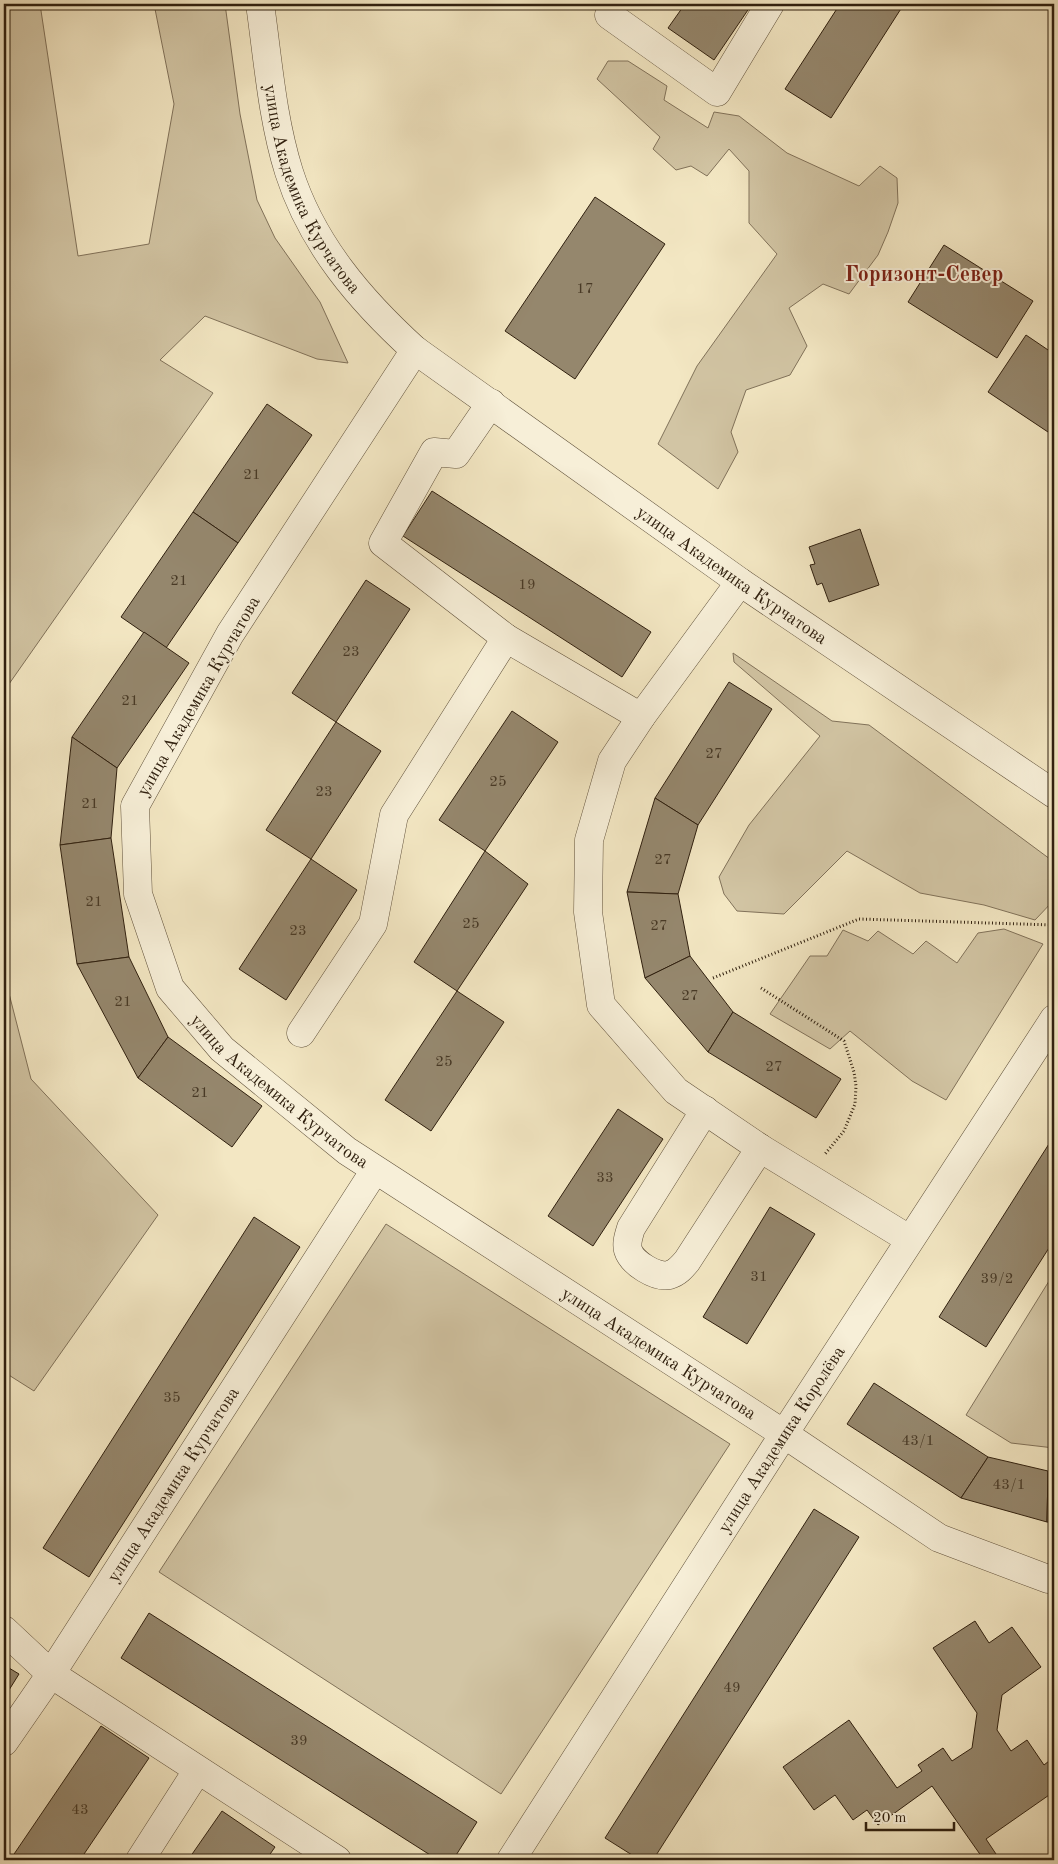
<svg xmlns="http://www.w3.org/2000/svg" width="1058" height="1864" font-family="'Old Standard TT',serif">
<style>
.green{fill:#d2c5a4;stroke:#81725a}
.building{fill:#95876d;stroke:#30200f}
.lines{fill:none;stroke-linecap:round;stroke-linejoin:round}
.minor-casing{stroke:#61523c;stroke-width:29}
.path{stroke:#30200f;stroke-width:3;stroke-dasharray:1 2.5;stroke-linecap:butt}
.minor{stroke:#f7efd8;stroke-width:28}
.labels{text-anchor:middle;stroke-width:4;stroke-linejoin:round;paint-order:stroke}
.number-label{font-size:15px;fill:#493a26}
.street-label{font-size:18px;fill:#30200f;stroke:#f7efd8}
.district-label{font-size:22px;font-weight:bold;fill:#7a1f14;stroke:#f7efd8}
</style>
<rect width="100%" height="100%" fill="#f3e7c3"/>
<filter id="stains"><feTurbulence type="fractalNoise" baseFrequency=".004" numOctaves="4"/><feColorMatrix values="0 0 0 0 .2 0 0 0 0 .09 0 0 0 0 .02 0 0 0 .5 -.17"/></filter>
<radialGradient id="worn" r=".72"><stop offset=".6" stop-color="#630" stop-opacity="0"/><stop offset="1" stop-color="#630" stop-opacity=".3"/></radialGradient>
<g class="green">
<path d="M4,4h36l38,252 71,-12 25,-140 -20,-100h71l15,110 17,86 18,38 45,64 28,61 -31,-4 -112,-43 -45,44 53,33 -204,291 -5,25z"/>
<path d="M608,61h20l39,25 -3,14 44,28 6,-16 25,4 48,37 72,33 21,-20 17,12 1,25 -10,29 -10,23 -29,39 -26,-10 -34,24 18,38 -17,29 -44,15 -15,42 7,20 -20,37 -60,-45 39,-78 80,-112 -28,-31v-52l-20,-22 -22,27 -16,-10 -15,4 -23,-21 7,-12 -63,-58z"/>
<path d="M733,653l99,68 37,4 185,137v38l-19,20 -51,-15 -64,-12 -73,-42 -63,63 -47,-3 -13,-17 -5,-17 30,-52 71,-89 -86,-74z"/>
<path d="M1004,929l39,15 -97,156 -34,-19 -62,-50 -20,18 -60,-35 40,-58h17l16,-26 25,11 10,-10 35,23 13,-13 31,22 21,-30z"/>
<path d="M4,974l27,105 127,136 -124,176 -30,-19z"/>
<path d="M386,1224l344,220 -229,350 -342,-222z"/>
<path d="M1054,1273v175l-43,-5 -45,-28z"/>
</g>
<g class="building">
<path d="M685,4h67l-38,56 -46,-32z"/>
<path d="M840,4h64l-73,114 -46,-29z"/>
<path d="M595,197l70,47 -90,135 -70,-48z"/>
<path d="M944,245l89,56 -36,57 -89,-56z"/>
<path d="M1026,335l28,19v82l-66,-44z"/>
<path d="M267,404l45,31 -74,108 -45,-31z"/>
<path d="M432,491l219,141 -29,45 -219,-141z"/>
<path d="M193,512l45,31 -72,105 -45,-31z"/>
<path d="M860,529l19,56 -50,17 -7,-19 -5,2 -7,-20 5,-1 -6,-17z"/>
<path d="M366,580l44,29 -74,113 -44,-29z"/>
<path d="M144,632l45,31 -72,105 -45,-31z"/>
<path d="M729,682l43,27 -74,116 -43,-27z"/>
<path d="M512,711l46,31 -73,109 -46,-31z"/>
<path d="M336,722l45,29 -70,108 -45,-29z"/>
<path d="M72,737l45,31 -6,70 -51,7z"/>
<path d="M655,798l43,27 -20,69 -51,-2z"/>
<path d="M111,838l18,119 -52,7 -17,-119z"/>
<path d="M485,851l43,33 -71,107 -43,-29z"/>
<path d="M311,859l46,31 -71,110 -47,-31z"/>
<path d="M627,892l51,2 12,62 -45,22z"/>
<path d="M690,956l43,56 -25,40 -63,-74z"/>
<path d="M129,957l39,80 -30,41 -61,-114z"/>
<path d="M457,991l47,31 -73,109 -46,-31z"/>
<path d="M733,1012l108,67 -25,39 -108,-66z"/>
<path d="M168,1037l94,69 -30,41 -94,-69z"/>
<path d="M618,1109l45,30 -70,107 -45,-30z"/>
<path d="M1054,1136v104l-68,107 -47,-30z"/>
<path d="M770,1207l45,27 -68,110 -44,-27z"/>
<path d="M254,1217l46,30 -211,330 -46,-29z"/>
<path d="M874,1383l114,74 -27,41 -114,-74z"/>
<path d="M988,1457l60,14 -1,51 -86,-24z"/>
<path d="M1048,1471h6v52l-7,-1z"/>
<path d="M814,1509l45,28 -206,323h-13l-35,-22z"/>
<path d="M149,1613l328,209 -24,38h-15l-317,-202z"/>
<path d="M975,1621l14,22 23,-16 29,40 -39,28 -5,35 14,21 16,-11 17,25 10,-8v39l-2,-3 -66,46 14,21h-16l-52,-74 -54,39 -11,-15 -14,10 -18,-25 -21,15 -31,-43 66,-47 48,68 25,-17 -4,-6 25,-17 9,13 20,-13 5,-35 -44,-65z"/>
<path d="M4,1665l15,9 -15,24z"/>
<path d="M101,1726l48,32 -69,102h-70z"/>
<path d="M222,1811l53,36 -9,13h-78z"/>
</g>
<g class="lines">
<g class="minor-casing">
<g id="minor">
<path id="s1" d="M260,4c8,56 12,114 29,168 23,72 71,128 126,178l325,232 314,212"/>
<path d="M613,4l-4,11 108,77 53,-88"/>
<path id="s2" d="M415,350l-185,284 -95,172 3,88 32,94 52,61 125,102 437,283 155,104 109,41h6"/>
<path d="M491,403l-35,51 -22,-2 -51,91 123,95"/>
<path d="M740,582l-99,135 -29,44 -23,79 -1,72 13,93 75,86 84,57 149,91"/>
<path d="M301,1033l72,-109 21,-109 112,-177 135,79"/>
<path d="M705,1110l-74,118c-2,7 -5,15 -3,22 4,13 28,28 41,25 8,-2 13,-8 18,-14l73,-113"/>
<path d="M4,1630l47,44 286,186"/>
<path id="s3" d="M4,1742l47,-68 324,-504"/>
<path d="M140,1860l57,-89"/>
<path id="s4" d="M511,1860l273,-426 270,-415"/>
</g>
</g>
<g class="path">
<path d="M713,978l146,-59 195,6"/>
<path d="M761,988l83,53 10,31 2,14 -1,18 -11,27 -19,23"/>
</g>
<use href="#minor" class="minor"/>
</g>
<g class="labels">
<g class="number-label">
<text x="585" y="293">17</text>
<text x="252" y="479">21</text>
<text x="179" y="585">21</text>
<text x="527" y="589">19</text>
<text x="351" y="656">23</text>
<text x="130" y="705">21</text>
<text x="714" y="758">27</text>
<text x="498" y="786">25</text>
<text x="324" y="796">23</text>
<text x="90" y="808">21</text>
<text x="663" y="864">27</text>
<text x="94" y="906">21</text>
<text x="471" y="928">25</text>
<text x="659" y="930">27</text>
<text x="298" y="935">23</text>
<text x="690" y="1000">27</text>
<text x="123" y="1006">21</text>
<text x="444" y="1066">25</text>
<text x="774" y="1071">27</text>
<text x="200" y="1097">21</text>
<text x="605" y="1182">33</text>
<text x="759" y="1281">31</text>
<text x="997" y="1283">39/2</text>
<text x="172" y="1402">35</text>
<text x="918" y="1445">43/1</text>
<text x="1009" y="1489">43/1</text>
<text x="732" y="1692">49</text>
<text x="299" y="1745">39</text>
<text x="80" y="1814">43</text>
</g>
<g class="street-label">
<text dy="6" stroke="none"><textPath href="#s1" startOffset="195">улица Академика Курчатова</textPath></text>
<text dy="6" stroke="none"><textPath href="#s1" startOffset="780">улица Академика Курчатова</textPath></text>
<text transform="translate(198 696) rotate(-60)" y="6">улица Академика Курчатова</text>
<text dy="6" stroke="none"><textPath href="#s2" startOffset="874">улица Академика Курчатова</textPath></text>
<text dy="6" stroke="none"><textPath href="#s2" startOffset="1336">улица Академика Курчатова</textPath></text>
<text dy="6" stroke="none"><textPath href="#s4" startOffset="500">улица Академика Королёва</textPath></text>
<text dy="6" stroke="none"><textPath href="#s3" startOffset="308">улица Академика Курчатова</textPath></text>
</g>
<g class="district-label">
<text x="924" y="281">Горизонт-Север</text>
</g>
</g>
<rect width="1058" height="1864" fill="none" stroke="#f3e7c3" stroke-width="20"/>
<rect x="5" y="5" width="1048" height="1854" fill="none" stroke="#30200f" stroke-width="2.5"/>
<rect x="10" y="10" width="1038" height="1844" fill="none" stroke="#30200f"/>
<path d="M866 1822v8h88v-8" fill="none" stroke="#30200f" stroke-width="2.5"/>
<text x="873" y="1822" font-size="15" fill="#30200f" stroke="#f7efd8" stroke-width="4" paint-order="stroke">20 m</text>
<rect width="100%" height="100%" filter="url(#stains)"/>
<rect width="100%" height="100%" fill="url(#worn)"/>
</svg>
